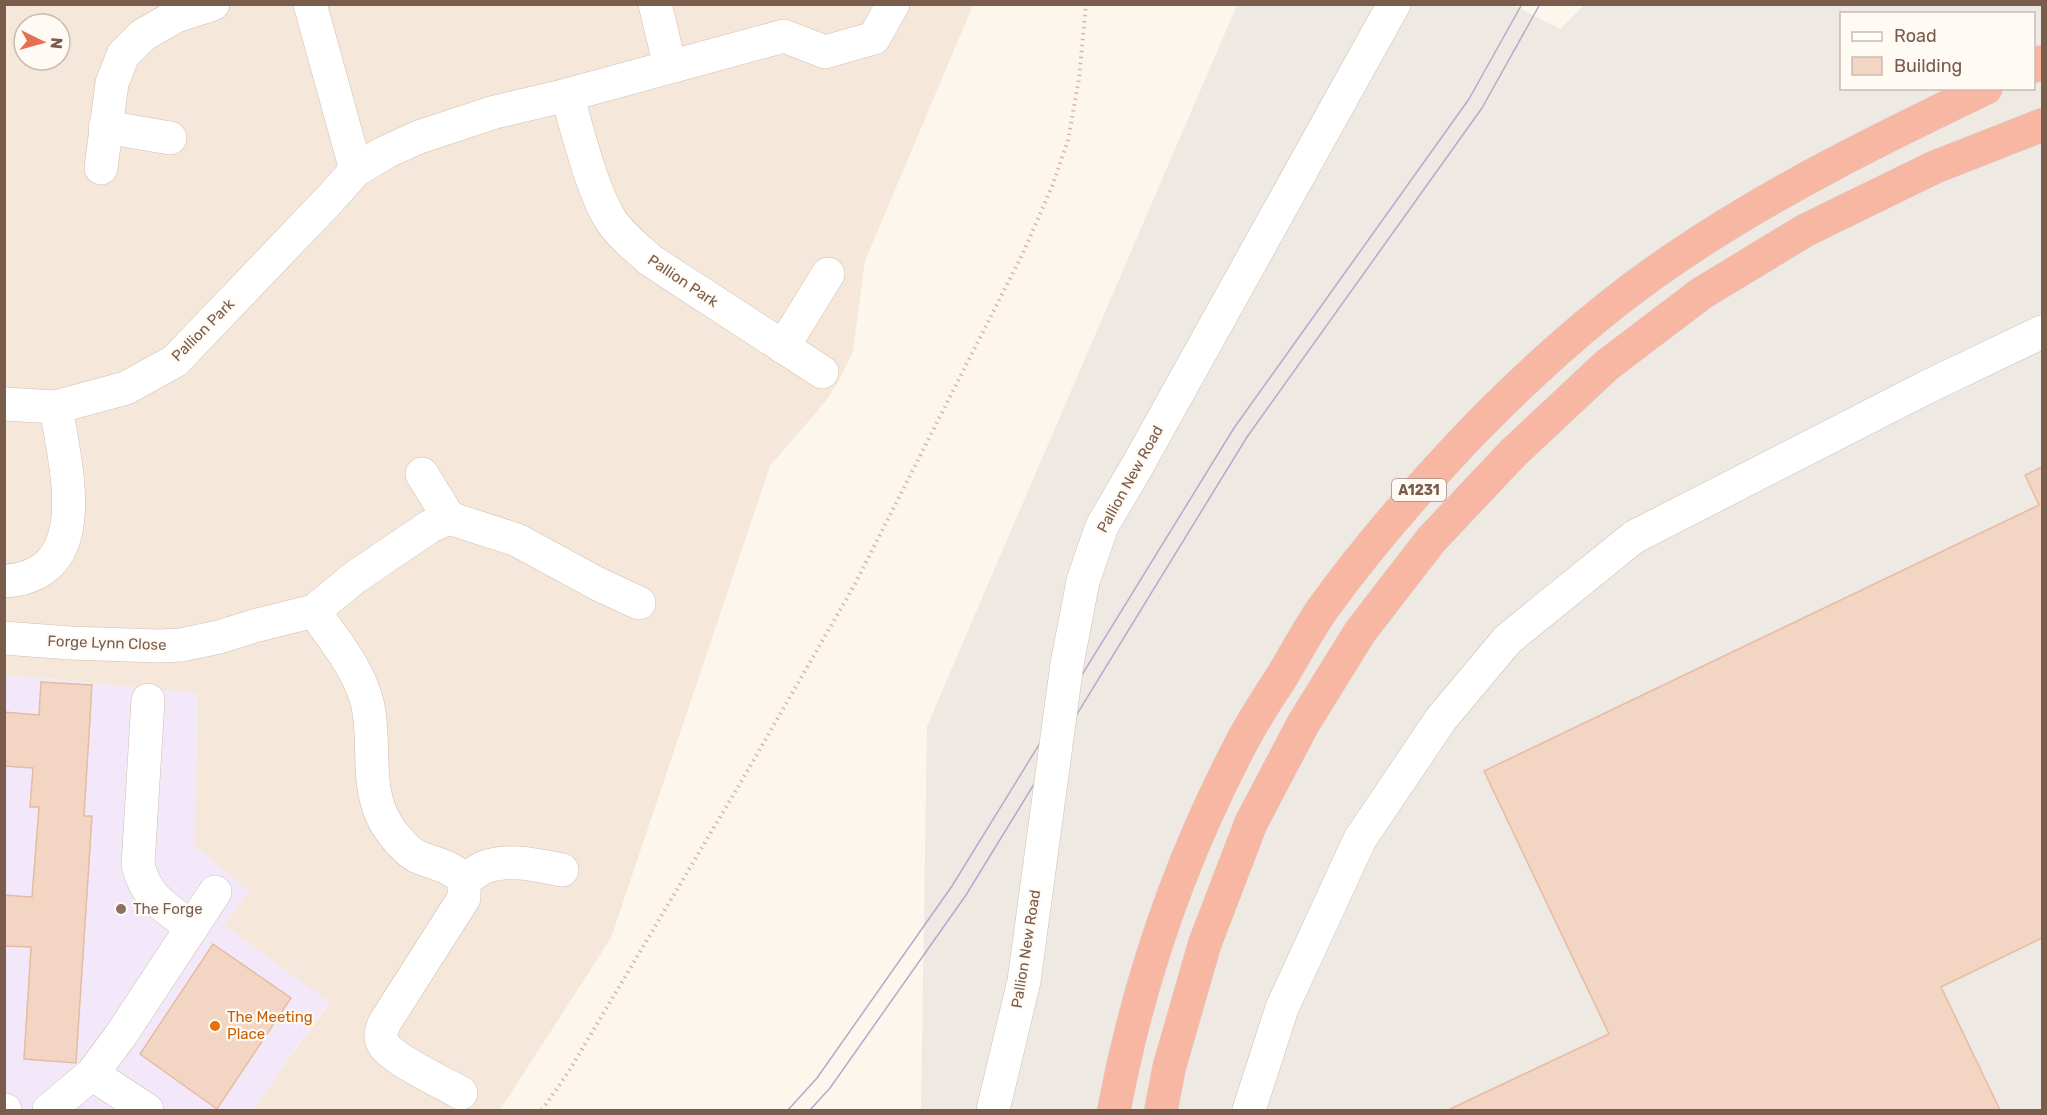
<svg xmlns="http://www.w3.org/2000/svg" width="2047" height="1115" font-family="Rubik,sans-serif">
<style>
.residential{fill:#f5e8da;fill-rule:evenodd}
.industrial{fill:#efe9e4;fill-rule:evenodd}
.education{fill:#f3e8fa}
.building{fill:#f3d5c3;stroke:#e6bba3;stroke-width:1.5}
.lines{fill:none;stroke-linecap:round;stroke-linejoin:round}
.minor-casing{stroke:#d1beb0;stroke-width:34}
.highway-casing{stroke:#dad1cd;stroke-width:34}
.path{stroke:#d9b8a5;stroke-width:4;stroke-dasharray:1.5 4.5;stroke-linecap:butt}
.minor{stroke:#fff;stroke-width:33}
.highway{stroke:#f7b7a3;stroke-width:33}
.tram{stroke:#b9a8c9;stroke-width:1.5}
.minor-bridge-casing{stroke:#d1beb0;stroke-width:34;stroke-linecap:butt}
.minor-bridge{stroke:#fff;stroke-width:33}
.education-dot{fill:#8d6e63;stroke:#fffaf3;stroke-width:2}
.food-dot{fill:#e8710a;stroke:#fffaf3;stroke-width:2}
.labels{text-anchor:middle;stroke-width:4.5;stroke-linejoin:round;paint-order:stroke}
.shield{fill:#fffaf3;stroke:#a28b7f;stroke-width:1.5}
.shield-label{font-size:14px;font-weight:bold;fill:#7a5c4d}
.street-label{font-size:15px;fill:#7a5c4d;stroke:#fffaf3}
.education-label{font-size:15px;fill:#785e54;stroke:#fffaf3;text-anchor:start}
.food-label{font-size:15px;fill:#c56008;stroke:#fffaf3;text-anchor:start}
</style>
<rect width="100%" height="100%" fill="#fdf6ec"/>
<path class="residential" d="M4,5h969l-108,256 -12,90 -14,30 -14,21 -55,64 -159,472 -111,172h-248l77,-107 -105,-78 25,-33 -55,-47 4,-152 -193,-18zM24,24h36v36h-36z"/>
<path class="industrial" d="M1237,5h277l46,24 24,-24h458v1105h-1121l6,-384zM1842,14h192v74h-192z"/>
<path class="education" d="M4,675l194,18 -4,152 55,47 -25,33 105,77 -77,108h-247z"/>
<g class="building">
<path d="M2042,467v471l-101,49 59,123h-552l161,-76 -125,-263 555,-266 -14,-30z"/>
<path d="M41,682l51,3 -8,131h8l-16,247 -52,-4 7,-112 -27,-1v-51l28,2 7,-90h-9l3,-39 -29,-2v-54l35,3z"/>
<path d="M213,944l78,54 -74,111 -77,-55z"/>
</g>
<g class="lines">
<g class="minor-casing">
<g id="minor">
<path d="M310,4l46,166"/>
<path d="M655,4l15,62"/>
<path d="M567,95c11,36 24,93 43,124 10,16 26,28 40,41l172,112"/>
<path d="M105,127l65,11"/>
<path d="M101,168l11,-85 11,-28 20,-20 33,-19 37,-12"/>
<path d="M783,347l45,-73"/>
<path d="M4,404l52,3 70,-19 49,-27 155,-162 26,-29 30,-18 33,-15 76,-25 72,-17 217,-59 41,16 49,-14 19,-34"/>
<path d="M422,474l27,44"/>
<path d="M4,581c93,-5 61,-115 52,-174"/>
<path d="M1083,581l19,-55 33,-56 259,-466"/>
<path d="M314,611c20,29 46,59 54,95 9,44 -6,88 25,128 6,7 15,18 23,22 18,8 34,9 48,24v18l-79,124c-3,7 -7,15 -1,23 10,15 59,38 77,48"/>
<path d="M4,638l66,5 89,3 22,-1 38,-8 35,-11 60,-15 40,-33 75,-51 20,-9 68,22 81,44 41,19"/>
<path d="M148,700l-10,165c8,33 28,43 54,62"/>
<path d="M464,880c7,-4 14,-10 21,-13 23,-9 53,-2 77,3"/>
<path d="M92,1074l55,36"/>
<path d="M4,1110h1"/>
<path d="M49,1110l43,-36 29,-39 94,-143"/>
<path d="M993,1110l31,-129"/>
<path d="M1249,1110l33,-102 78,-169 81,-120 67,-80 126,-102 291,-149 117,-56"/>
</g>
</g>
<g class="highway-casing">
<g id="highway">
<path d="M2034,66l8,-4"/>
<path d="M1114,1110c24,-128 68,-255 129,-370 12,-23 27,-45 41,-67 13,-22 25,-45 40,-66 47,-65 100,-125 155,-182 61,-62 126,-120 198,-168 97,-66 203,-118 309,-169"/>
<path d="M1161,1110l8,-42 36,-125 46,-120 52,-99 57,-92 71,-92 82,-87 94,-88 95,-72 104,-63 129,-63 107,-42"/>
</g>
</g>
<path class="path" d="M542,1110l27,-39 172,-289 114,-198 169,-333 29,-67 15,-44 11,-61 7,-75"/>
<use href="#minor" class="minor"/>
<use href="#highway" class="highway"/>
<g class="tram">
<path d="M788,1110l29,-32 135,-192 282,-458 235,-329 53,-95"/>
<path d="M810,1110l20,-22 136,-193 281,-458 235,-329 58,-104"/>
</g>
<g class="minor-bridge-casing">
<path id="minor-bridge" d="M1024,981l43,-317 16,-83"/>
</g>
<use href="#minor-bridge" class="minor-bridge"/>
</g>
<circle class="education-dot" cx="121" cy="909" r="6"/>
<circle class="food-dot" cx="215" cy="1026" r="6"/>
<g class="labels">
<rect class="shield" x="1392" y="479" width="54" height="22" rx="4.5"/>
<g class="shield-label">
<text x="1419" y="495">A1231</text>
</g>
<g class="street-label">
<text transform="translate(683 281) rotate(34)" y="5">Pallion Park</text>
<text transform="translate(203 330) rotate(-45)" y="5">Pallion Park</text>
<text transform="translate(1130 479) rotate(-61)" y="5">Pallion New Road</text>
<text transform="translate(107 643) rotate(2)" y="5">Forge Lynn Close</text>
<text transform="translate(1026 949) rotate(-81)" y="5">Pallion New Road</text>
</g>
<g class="education-label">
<text x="133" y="914">The Forge</text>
</g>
<g class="food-label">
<text x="227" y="1022">The Meeting<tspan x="227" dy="17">Place</tspan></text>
</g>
</g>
<rect width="2047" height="1115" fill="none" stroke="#7a5c4d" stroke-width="12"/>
<rect x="1840" y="12" width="195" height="78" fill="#fffaf3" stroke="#cabbb1" stroke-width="1.5"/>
<rect x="1852" y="32" width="30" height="9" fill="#ffffff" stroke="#cabbb1" stroke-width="1.5"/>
<text x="1894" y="42" font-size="18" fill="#7a5c4d">Road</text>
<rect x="1852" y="57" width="30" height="18" fill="#f3d5c3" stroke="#cabbb1" stroke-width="1.5"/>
<text x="1894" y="72" font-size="18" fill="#7a5c4d">Building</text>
<g transform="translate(42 42) rotate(95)"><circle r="28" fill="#fffaf3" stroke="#cabbb1" stroke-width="1.5"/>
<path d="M0-4.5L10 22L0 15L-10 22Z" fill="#e76f51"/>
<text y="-9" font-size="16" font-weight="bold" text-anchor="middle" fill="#7a5c4d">N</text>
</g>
</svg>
